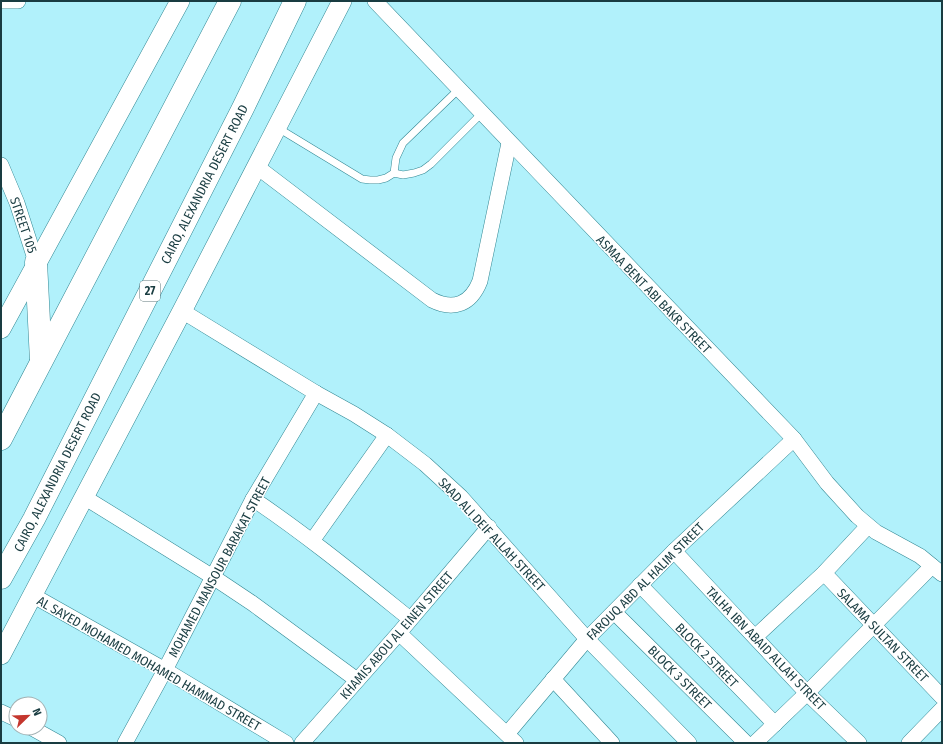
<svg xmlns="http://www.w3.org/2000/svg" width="943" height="744" font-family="'Fira Sans Condensed',sans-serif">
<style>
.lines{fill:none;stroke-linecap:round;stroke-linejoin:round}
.service-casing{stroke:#328894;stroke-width:8}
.minor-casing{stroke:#328894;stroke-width:16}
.tertiary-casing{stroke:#328894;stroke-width:20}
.motorway-casing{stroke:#328894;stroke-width:23}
.service{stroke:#fff;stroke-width:7}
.minor{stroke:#fff;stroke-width:15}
.tertiary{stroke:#fff;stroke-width:19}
.motorway{stroke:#fff;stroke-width:22}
.labels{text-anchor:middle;stroke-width:3;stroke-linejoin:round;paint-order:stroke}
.shield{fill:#fff;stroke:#5e767a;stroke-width:1}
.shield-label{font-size:12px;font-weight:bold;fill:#193c41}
.street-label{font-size:13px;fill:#193c41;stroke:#fff}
</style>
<rect width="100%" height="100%" fill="#b1f1fb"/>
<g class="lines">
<g class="service-casing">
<g id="service">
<path d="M278,128l84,51 8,1h8l8,-2 8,-5 9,2 11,-2 9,-3 8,-6 51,-51"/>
<path d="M394,173l2,-15 7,-15 56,-54"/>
</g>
</g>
<g class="minor-casing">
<g id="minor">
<path d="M1,1h17"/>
<path d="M375,1l419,438 33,44 30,33 19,16 44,24 22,18"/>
<path d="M1,165l16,38 19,59"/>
<path d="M256,166l176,134c22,11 39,4 48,-19l29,-138"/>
<path d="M182,311l134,82 38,21 33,21 38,29 36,33 126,142 102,104"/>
<path d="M84,497l129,80 39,26 105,77"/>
<path d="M253,499c55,37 106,79 157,120"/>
<path d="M312,541l75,-106"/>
<path d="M674,551l133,142 52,50"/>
<path d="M824,573l118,124"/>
<path d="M640,585l135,139"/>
<path d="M32,595l133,75 121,73"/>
<path d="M614,612l132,131"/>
<path d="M399,633l117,110"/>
<path d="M755,637l69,-64 44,-47"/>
<path d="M553,679l59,64"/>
<path d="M1,712l15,7"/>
<path d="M32,728l27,15"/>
<path d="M507,734l80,-95 87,-88 120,-112"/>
<path d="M125,743l40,-73 88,-171 63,-106"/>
<path d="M302,743l97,-110 90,-106"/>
<path d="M755,743l52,-50 125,-127"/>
<path d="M909,743l33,-34"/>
</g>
</g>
<g class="tertiary-casing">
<g id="tertiary">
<path d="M1,329l179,-328"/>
<path d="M1,655l181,-344 160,-310"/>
</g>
</g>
<g class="motorway-casing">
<g id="motorway">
<path d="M36,262l5,99"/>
<path d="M1,439l229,-438"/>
<path d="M1,578l33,-59 209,-411 52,-107"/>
</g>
</g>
<use href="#service" class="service"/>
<use href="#minor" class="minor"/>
<use href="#tertiary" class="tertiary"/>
<use href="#motorway" class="motorway"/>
</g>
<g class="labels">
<rect class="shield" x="140" y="281" width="20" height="20" rx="3"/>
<g class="shield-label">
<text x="150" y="295">27</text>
</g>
<g class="street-label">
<text transform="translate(204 184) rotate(-63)" y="5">CAIRO, ALEXANDRIA DESERT ROAD</text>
<text transform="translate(24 225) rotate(71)" y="5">STREET 105</text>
<text transform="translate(654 294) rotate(46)" y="5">ASMAA BENT ABI BAKR STREET</text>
<text transform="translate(57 472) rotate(-63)" y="5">CAIRO, ALEXANDRIA DESERT ROAD</text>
<text transform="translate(492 534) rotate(47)" y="5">SAAD ALI DEIF ALLAH STREET</text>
<text transform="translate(219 567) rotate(-62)" y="5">MOHAMED MANSOUR BARAKAT STREET</text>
<text transform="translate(645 581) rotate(-45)" y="5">FAROUQ ABD AL HALIM STREET</text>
<text transform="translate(396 635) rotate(-49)" y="5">KHAMIS ABOU AL EINEN STREET</text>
<text transform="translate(883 635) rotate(46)" y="5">SALAMA SULTAN STREET</text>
<text transform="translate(766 648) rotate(46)" y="5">TALHA IBN ABAID ALLAH STREET</text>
<text transform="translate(707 655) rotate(46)" y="5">BLOCK 2 STREET</text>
<text transform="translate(149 663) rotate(30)" y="5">AL SAYED MOHAMED MOHAMED HAMMAD STREET</text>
<text transform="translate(680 677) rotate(45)" y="5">BLOCK 3 STREET</text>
</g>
</g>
<rect width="943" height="744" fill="none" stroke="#193c41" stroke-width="4"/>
<g transform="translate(28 716) rotate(67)"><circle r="19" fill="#ffffff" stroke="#a3b1b3"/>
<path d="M0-3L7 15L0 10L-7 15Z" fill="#c4362e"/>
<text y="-6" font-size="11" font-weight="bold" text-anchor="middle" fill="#193c41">N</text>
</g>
</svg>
